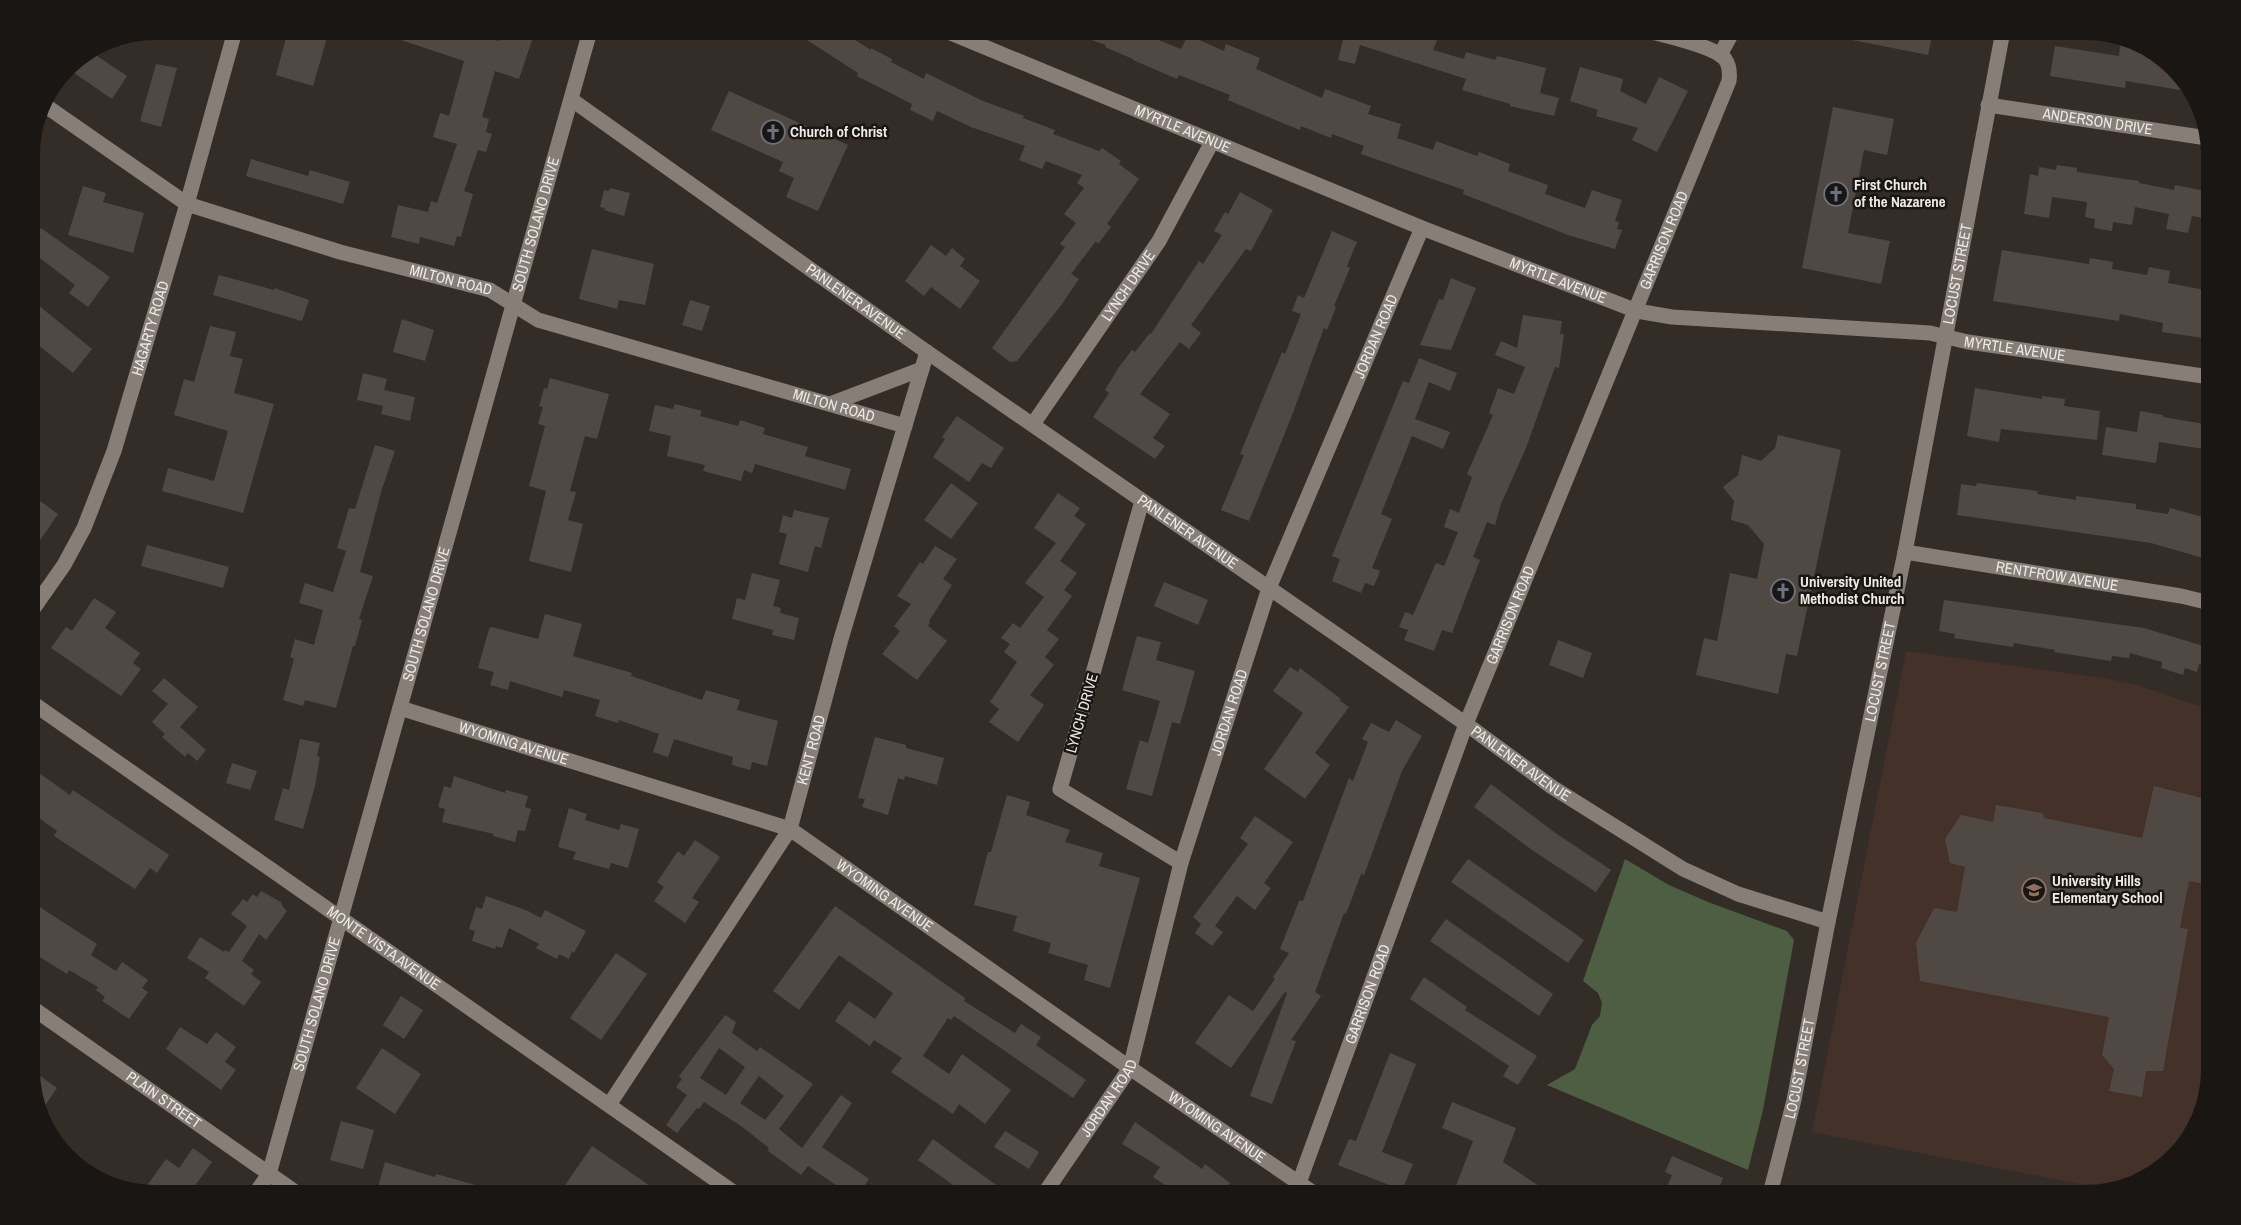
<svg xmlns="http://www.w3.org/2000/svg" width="2241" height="1225" font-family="'Archivo Narrow',sans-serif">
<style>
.education{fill:#44312a}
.green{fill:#4d5e42}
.building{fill:#504943;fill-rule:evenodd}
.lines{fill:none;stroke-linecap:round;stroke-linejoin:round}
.minor{stroke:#867e77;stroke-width:15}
.tertiary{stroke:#867e77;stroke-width:15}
.labels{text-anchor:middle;stroke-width:5;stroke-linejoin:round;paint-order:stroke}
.street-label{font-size:15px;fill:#eeeae6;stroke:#191613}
.poi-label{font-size:15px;font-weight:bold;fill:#eeeae6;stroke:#191613;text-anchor:start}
</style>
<rect width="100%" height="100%" fill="#342d27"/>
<path class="education" d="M1906,651l197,27 35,7 72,25v361l-17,61 -45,45 -43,12 -293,-57z"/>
<path class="green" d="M1625,859l44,26 39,17 79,29 7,9 -31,170 -15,60 -201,-85 28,-16 17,-44 8,-9 2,-13 -4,-10 -15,-12z"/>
<g class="building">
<path d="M288,31h41l-16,55 -37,-11z"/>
<path d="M384,31h85l30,10 3,-10h33l-16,48 -24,-8 -13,46 7,2 -3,13 6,2 -6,18 -8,-2 -14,41 9,3 -12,43 -4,-1 -3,10 -34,-9 -1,7 -28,-7 7,-32 30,7 3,-11 6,2 20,-59 -24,-7 7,-24 9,3 15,-55 -81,-27z"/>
<path d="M793,31h48l30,19v-2l21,11 -1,3 33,17 2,-6 57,28 41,15 -1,2 32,12 -2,4 46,17 3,-3 19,13 -2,3 20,15 -32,45 4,3 -13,17 -2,-3 -25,33 8,5 -17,25 -45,57 -7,1 -18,-14 73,-101 -5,-3 16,-21 -12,-9 20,-26 -7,-5 5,-8 -36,-14 -4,8 -23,-9 6,-14 -54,-19 -34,-16 -4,10 -23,-11 2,-6 -55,-28 1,-3z"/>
<path d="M1075,31h61l45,18 7,-14 36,16 2,-7 34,14 -4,11 66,29 3,-9 46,17 -3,8 33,10 -4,14 36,12 3,-9 41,15 2,-4 31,12 -2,7 40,14 -3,9 40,14 7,-18 30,10 -7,21 4,1 -2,7 5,1 -7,19 -47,-14 -105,-41 1,-4 -103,-36 3,-8 -32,-12 -1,4 -30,-12 -1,4 -15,-6 -57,-24 2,-5 -51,-20 -2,4 -44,-19v-1l-28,-12 1,-2 -32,-11z"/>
<path d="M1328,31h83l26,9 -4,10 31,9 2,-7 29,8 2,-4 49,12 -6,25 19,5 -5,18 -44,-10v-2l-48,-14 4,-11 -106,-34 -5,19 -17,-4 5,-21 -16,-5z"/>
<path d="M1848,31h85l-5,24 -81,-16z"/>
<path d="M2140,45l8,3 44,44 -66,-11 -1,7 -75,-12 5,-30 64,10 1,-10 19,3z"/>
<path d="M91,52l36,24 -15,23 -45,-31z"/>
<path d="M156,64l21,4 -16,59 -21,-6z"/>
<path d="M1580,67l43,12 -3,12 26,13 13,-27 29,14 -31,61 -25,-12 6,-12 -42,-12 2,-6 -28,-9z"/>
<path d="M729,91l119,54 -30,66 -32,-14 8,-19 -15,-7 4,-9 -72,-32z"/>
<path d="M1833,107l61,12 -7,36 -23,-5 -16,83 42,8 -9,43 -79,-16z"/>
<path d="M251,159l57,17 2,-6 40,12 -7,22 -97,-28z"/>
<path d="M2057,165l20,3v4l62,9v2l35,7 1,-5 35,7v27l-18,-3 -4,17 -22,-4 3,-15 -34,-7 -3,18 -19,-3 -1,9 -18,-3 1,-9 -10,-2 2,-15 -35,-5 -3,21 -25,-4 6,-40 8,2 1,-9 17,3z"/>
<path d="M83,186l23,7 -3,9 41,11 -11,40 -65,-18z"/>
<path d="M610,188l20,5 -6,23 -20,-6 1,-2 -5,-1 4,-17 5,1z"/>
<path d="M1240,192l33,18 -22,41 -5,-2 -55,76 10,8 -12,16 -9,-7 -40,52 30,20 -17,24 12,8 -10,13 -62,-42 16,-24 -4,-3 14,-23 13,-17 3,2 15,-19 1,1 48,-73 4,3 19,-29 -8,-4 11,-19 3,2z"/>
<path d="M41,228l69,49 -22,30 -19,-14 6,-8 -43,-33v-11z"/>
<path d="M1332,231l25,11 -10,24 3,2 -16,38 2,1 -9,23 -3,-2 -33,90 -42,103 -28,-11 23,-55 -4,-1 42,-102 3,2 16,-40 -9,-3 6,-16 6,3z"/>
<path d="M931,245l15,11 6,-8 13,11 -5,7 20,15 -20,28 -29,-22 -7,9 -19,-15z"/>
<path d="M592,249l62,15 -9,41 -26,-5 -2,9 -38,-10z"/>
<path d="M2002,250l87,14 1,-6 23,4 -1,7 35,6 2,-8 21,4 -2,12 42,8v48l-48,-7 1,-9 -43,-9 -1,7 -126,-20z"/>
<path d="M219,275l55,15v-2l35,12 -7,21 -89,-26z"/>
<path d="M1451,278l25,10 -25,62 -31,-5 19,-46 4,1z"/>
<path d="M32,300l60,49 -19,24 -41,-33z"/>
<path d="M690,300l20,6 -8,25 -20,-6z"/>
<path d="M1523,315l39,6 -2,13h4l-5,34 -4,-1 -29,81 -25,56 -6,21 -8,-3 -14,35 7,3 -28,73 -10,-3 -8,21 -30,-11 4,-10 -9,-3 6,-15 8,3 23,-52 8,3 14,-34 -14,-5 6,-18 9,4 13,-36 -5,-3 26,-59 -4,-2 9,-25 16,6 11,-27 -30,-12 6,-14 16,7z"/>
<path d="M402,319l32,11 -9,31 -32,-9z"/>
<path d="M210,326l26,6 -6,24 13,3 -9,34 40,11 -31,109 -81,-22 6,-23 46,13 14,-50 -54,-16 10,-36 10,3z"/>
<path d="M1419,358l38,15 -7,18 -21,-9 -14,37 35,13 -7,17 -31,-13 -31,78 11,5 -20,49 8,3 -6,15 -9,-3 -4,10 -29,-12 8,-22 -8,-3 71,-175 6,2z"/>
<path d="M363,373l24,6 -3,11 31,7 -5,24 -29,-7 2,-8 -26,-6z"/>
<path d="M550,378l59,16 -12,45 -12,-3 -15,55 6,1 -8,28 15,4 -12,48 -42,-11 17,-70 -17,-5 16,-60 -7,-2 5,-17 -4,-1 5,-18 3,1z"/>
<path d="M1975,388l67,11v-3l23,3 -1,7 36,5 -3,29 -96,-11 -2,13 -32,-6z"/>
<path d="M675,404l27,7 -2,5 38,10 2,-6 25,8 -2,6 45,13 -3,9 46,13 -6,21 -90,-26 -3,9 -8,-3 -3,11 -38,-10 2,-6 -38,-9 4,-20 -22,-5 6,-26 18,4z"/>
<path d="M2140,411l23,4v2l47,8v25l-51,-8 -3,21 -54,-8 4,-28 31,5z"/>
<path d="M957,416l47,32 -13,20 -9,-5 -13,19 -36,-25 12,-18 -3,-2z"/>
<path d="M1778,435l63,15 -44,206 -11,-2 -8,40 -82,-19 8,-37 13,3 13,-68 27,6 7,-35 -16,-19 -17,-5 3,-19 -11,-14 15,-12 4,-20 19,6 14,-13z"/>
<path d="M375,445l20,6 -13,38 -22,83 13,4 -14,43 3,1 -7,26h-2l-17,62 -31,-8 -2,6 -20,-6 11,-41 -4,-2 5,-18 19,6 9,-35 -24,-7 6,-20 28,9 13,-41 -9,-3 12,-40 6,1z"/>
<path d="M951,483l27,20 -27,36 -27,-19z"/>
<path d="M1977,483l61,8 -1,3 39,6v-4l60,8v5l32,5 2,-6 40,11v41l-59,-17 -194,-28 4,-31 15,2z"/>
<path d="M1058,493l22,15 -6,8 12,8 -26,37 17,12 -13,17 8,6 -25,34 12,9 -14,18 9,8 -24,30 14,10 -26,37 -29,-20 10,-13 -9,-7 27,-40 -13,-10 6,-8 -9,-6 12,-15 7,5 24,-31 -19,-14 31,-40 -22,-15z"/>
<path d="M32,495l26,19 -26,38z"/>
<path d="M794,510l35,8 -8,30 -6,-2 -7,26 -29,-8 8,-30 -8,-2 4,-17 9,3z"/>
<path d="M147,545l82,22 -6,21 -82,-22z"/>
<path d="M935,546l22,13 -14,20 9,6 -23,36 1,1 -2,4 19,15 -30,39 -35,-26 18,-23 -6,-5 17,-22 -14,-8 23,-34 3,2z"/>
<path d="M752,573l28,7 -7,26 8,2 -1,5 19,5 -5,22 -22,-5 1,-5 -41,-11 5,-21 8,2z"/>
<path d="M1164,582l44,18 -10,25 -44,-19z"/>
<path d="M94,598l22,14 -11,16 35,25 -7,10 8,6 -20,27 -70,-48 15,-21 6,4z"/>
<path d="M1944,600l200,28 66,20v19l-11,-3 -2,8 -12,-4 -2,7 -22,-7 1,-6 -32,-9 -1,5 -17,-2 -1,5 -57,-9 1,-2 -41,-7 -1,4 -59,-9 1,-4 -16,-3z"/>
<path d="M545,614l37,10 -9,32 59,17 -1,3 71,24 4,-10 34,10 -3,10 41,11 -11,45 -15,-4 -2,8 -18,-5 1,-8 -59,-18 -6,18 -15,-5 6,-18 -40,-14 -1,3 -23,-7 5,-16 -36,-10 -2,7 -52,-16 -2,9 -18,-5 4,-13 -16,-4 11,-39 2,-2 47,12z"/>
<path d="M1137,636l24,6 -5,18 39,11 -15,53 -8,-2 -20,74 -26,-7 14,-49 8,3 12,-42 -38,-11z"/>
<path d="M1558,640l34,13 -9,25 -34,-13z"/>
<path d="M1290,667l8,5 2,-4 41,31 -2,1 10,7 -34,46 15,12 -25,34 -41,-30 39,-56 -30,-22z"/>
<path d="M164,678l34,29 -18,20 26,23 -9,11 -9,-8 -3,4 -23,-20 3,-3 -13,-12 16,-18 -16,-13z"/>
<path d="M1396,720l26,16 -20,35 -38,104 -3,-1 -15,40 -2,-1 -29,79 6,4 -30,44 5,1 -24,63 -22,-8 37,-103 -2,-1 -54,76 -36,-25 34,-48 24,16 22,-32 -2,-2 16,-24 -9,-4 19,-48h4l46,-123 4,3 15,-39 -6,-3 9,-16 18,9z"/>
<path d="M875,737l31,8v3l38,10 -7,27 -32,-9 -1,4 -6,-2 -10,37 -26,-8 3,-8 -7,-1z"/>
<path d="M300,739l20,4 -3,13 3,1 -5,29 -12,43 -29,-9 9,-32 6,2z"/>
<path d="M232,763l25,8 -7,19 -24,-7z"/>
<path d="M32,768l38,27 3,-5 96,65 -12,18 -7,-5 -15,21 -81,-53 3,-5 -25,-18z"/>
<path d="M454,776l51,17 1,-3 22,6 -3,11 6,2 -6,22 -7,-1 -3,12 -22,-6 1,-2 -52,-12 3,-13 -7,-2 6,-21 7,2z"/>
<path d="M1491,784l63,48 57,38 -15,22 -64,-42 -58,-43z"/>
<path d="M2154,786l56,14v85l-21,-4 -9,47 8,1 -25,142h-17l-4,26 -33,-6 5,-22 -12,-14 7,-38 -189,-36 -4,-38 18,-35 23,4 8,-45 -15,-4 -5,-24 16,-24 32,7 3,-17 47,8 1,5 98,20z"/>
<path d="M1007,795l23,7 -4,13 44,15 -5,12 38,11 -4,13 41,12 -30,110 -26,-8 4,-15 -40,-12 3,-10 -38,-12 4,-15 -43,-11 14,-53h3z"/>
<path d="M569,808l18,6 -2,6 34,10 2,-6 18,5 -11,39 -17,-5 -2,6 -36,-10 3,-7 -18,-5z"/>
<path d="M1255,816l38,26 -29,41 7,5 -16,22 -18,-14 -22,30 8,6 -11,14 -17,-13 6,-9 -8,-7 55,-73 -8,-6z"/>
<path d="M695,840l25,17 -28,41 7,4 -14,21 -31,-22 10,-14 -7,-5 21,-31 6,5z"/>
<path d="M1468,859l116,81 -16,23 -117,-81z"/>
<path d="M261,891l20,11 2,5 4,4 -21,29 -7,-6 -17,27 12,9 -3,4 10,8 -17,24 -39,-28 4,-6 -22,-14 13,-21 24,15 1,-2 4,2 18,-26 -16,-12 12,-15 4,3 6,-8 4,3z"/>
<path d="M486,896l42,15 13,7 4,-8 41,21 -12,22 -2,-2 -3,8 -10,-5 -2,5 -21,-11 3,-4 -30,-16 -7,20 -6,-2 -1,3 -23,-8 3,-10 -6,-2 7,-22 6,2z"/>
<path d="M32,902l65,42 -6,11 25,16 6,-9 26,18 -6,8 6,4 -19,27 -27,-18 3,-4 -9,-7 2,-3 -29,-17 -2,4 -35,-22z"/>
<path d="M835,906l130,92 -1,3 51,32 6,-9 20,13 -5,8 50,35 -13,18 -119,-82 -3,4 -3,-2 -25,38 26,18 13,-20 49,36 -26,34 -26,-20 -6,10 -62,-42 11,-14 -28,-18 -4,6 -35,-25 14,-20 26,18 18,-26 -54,-38 -40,55 -26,-19z"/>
<path d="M1446,919l107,75 -14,22 -109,-75z"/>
<path d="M616,953l31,21 -46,66 -31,-22z"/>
<path d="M1424,977l43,30 -2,3 72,46 -19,29 -15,-9 6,-10 -99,-67z"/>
<path d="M401,996l22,14 -19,29 -21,-14z"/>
<path d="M725,1015l11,7 -4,11 25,18 3,-4 53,37 -34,45 23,19 39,-53 11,8 -30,44 47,32 -10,15h-10l-41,-28 -7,9 -33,-24 1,-3 -28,-22 -37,-24 -5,7 -2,-1 -20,25 -11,-8 21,-30 -11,-8 6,-8 -3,-3zM719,1048l26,19 -19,28 -26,-17zM759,1076l25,20 -19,24 -25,-17z"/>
<path d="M180,1027l27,17 9,-12 20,15 -11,15 11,8 -15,20 -55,-41z"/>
<path d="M382,1048l39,26 -26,40 -39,-26z"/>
<path d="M1390,1053l26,11 -34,88 31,12 -11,26 -64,-25 11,-26 7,2z"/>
<path d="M32,1070l25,18 -15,22 -10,-32z"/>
<path d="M1452,1102l64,26 -13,34 48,32h-98l20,-53 -31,-13z"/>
<path d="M341,1121l33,9 -11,39 -33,-9z"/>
<path d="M1135,1122l67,47 3,-5 25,19 -8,11h-43l-26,-17 7,-10 -38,-23z"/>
<path d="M1005,1131l34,21 -10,17 -35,-22z"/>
<path d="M933,1139l38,28 38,27h-43l-48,-34z"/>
<path d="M592,1146l51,35 18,13h-102z"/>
<path d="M193,1148l19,14 -23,32h-35l-8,-7 20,-28 13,9z"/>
<path d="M1672,1156l51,22 -6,16h-53l8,-19 -7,-3z"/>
<path d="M385,1162l50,15 1,-3 54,15 -1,5h-113z"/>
</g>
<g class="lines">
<g class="minor">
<path id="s1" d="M946,31l476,197 215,83 35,6 258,16 38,9 242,35"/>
<path d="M1720,55l13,-24"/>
<path id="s2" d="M572,100l355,252 539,372 86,63 131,82 55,25 90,28"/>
<path id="s3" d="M43,104l144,100 153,48 150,38 48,30 367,106"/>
<path id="s4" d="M1988,105l219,33"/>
<path d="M830,404l92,-35"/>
<path id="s5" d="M1033,424l126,-183 53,-99"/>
<path d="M1142,501l-82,288 121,74"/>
<path id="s6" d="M1905,552l276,44 29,7"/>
<path id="s7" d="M31,612l33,-47 20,-37 30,-77 73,-247 48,-173"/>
<path id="s8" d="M31,702l705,492"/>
<path id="s9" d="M400,708l390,121 340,239 185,126"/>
<path id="s10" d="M31,1007l267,187"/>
<path id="s11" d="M609,1105l181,-276 51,-190 86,-287"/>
<path id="s12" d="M1299,1183l167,-459 263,-643c1,-8 1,-15 -4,-22 -11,-13 -59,-23 -77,-28"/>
<path id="s13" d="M1044,1194l86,-126 51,-205 88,-275 153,-360"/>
</g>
<g class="tertiary">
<path id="s14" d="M255,1194l14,-20 321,-1143"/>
<path id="s15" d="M1770,1194l24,-94 34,-178 77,-370 98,-521"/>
</g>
</g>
<defs>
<g id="church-ring" transform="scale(1.25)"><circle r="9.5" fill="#191613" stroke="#6b7280" stroke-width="1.5"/><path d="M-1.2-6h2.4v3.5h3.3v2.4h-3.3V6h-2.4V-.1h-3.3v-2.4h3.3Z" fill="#6b7280"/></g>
<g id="school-ring" transform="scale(1.25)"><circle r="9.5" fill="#191613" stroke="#8d6e63" stroke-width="1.5"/><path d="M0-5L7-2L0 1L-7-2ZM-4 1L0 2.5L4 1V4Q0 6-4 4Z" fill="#8d6e63"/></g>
</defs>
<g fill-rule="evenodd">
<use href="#church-ring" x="773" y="132"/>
<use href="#church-ring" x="1836" y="194"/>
<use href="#church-ring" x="1783" y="591"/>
<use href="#school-ring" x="2034" y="890"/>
</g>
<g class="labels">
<g class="street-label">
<text dy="5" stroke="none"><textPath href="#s4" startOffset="111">ANDERSON DRIVE</textPath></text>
<text dy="5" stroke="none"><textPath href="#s1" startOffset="256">MYRTLE AVENUE</textPath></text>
<text dy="5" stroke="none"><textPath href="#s14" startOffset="1011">SOUTH SOLANO DRIVE</textPath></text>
<text dy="5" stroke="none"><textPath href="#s12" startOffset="1011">GARRISON ROAD</textPath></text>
<text dy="5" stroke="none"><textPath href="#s15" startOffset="939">LOCUST STREET</textPath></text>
<text dy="5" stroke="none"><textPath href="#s1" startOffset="661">MYRTLE AVENUE</textPath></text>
<text dy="5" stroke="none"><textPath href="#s3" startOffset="450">MILTON ROAD</textPath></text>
<text dy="5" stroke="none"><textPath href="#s5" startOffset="168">LYNCH DRIVE</textPath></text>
<text dy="5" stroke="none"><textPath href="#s2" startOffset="348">PANLENER AVENUE</textPath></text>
<text dy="5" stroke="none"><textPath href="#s7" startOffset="310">HAGARTY ROAD</textPath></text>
<text dy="5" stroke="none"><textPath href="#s13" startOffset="926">JORDAN ROAD</textPath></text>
<text dy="5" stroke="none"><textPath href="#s1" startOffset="1126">MYRTLE AVENUE</textPath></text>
<text dy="5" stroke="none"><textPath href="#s3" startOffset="855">MILTON ROAD</textPath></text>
<text dy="5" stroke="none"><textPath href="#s2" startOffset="752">PANLENER AVENUE</textPath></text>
<text dy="5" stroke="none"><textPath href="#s6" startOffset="154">RENTFROW AVENUE</textPath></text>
<text dy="5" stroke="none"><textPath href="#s14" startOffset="606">SOUTH SOLANO DRIVE</textPath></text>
<text dy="5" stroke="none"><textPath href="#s12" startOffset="606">GARRISON ROAD</textPath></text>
<text dy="5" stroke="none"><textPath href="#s15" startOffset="534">LOCUST STREET</textPath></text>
<text dy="5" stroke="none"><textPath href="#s13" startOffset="522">JORDAN ROAD</textPath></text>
<text transform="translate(1082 713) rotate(-74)" y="5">LYNCH DRIVE</text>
<text dy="5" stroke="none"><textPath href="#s9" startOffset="119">WYOMING AVENUE</textPath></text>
<text dy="5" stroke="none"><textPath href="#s11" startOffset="412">KENT ROAD</textPath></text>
<text dy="5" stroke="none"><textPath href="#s2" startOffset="1158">PANLENER AVENUE</textPath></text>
<text dy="5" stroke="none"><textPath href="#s9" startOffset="524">WYOMING AVENUE</textPath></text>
<text dy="5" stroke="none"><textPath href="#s8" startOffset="430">MONTE VISTA AVENUE</textPath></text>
<text dy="5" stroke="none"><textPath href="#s12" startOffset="201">GARRISON ROAD</textPath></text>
<text dy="5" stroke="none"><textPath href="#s14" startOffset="201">SOUTH SOLANO DRIVE</textPath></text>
<text dy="5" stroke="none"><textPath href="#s15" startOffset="129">LOCUST STREET</textPath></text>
<text dy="5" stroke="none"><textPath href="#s13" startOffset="116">JORDAN ROAD</textPath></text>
<text dy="5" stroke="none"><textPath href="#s10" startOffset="162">PLAIN STREET</textPath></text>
<text dy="5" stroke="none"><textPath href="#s9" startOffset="929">WYOMING AVENUE</textPath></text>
</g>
<g class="poi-label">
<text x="790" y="137">Church of Christ</text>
<text x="1854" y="190">First Church<tspan x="1854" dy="17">of the Nazarene</tspan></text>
<text x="1800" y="587">University United<tspan x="1800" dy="17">Methodist Church</tspan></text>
<text x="2052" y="886">University Hills<tspan x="2052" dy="17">Elementary School</tspan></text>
</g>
</g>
<path d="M0 0H2241V1225H0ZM155 40H2086A115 115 0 0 1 2201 155V1070A115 115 0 0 1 2086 1185H155A115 115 0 0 1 40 1070V155A115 115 0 0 1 155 40Z" fill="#191613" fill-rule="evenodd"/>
</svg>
